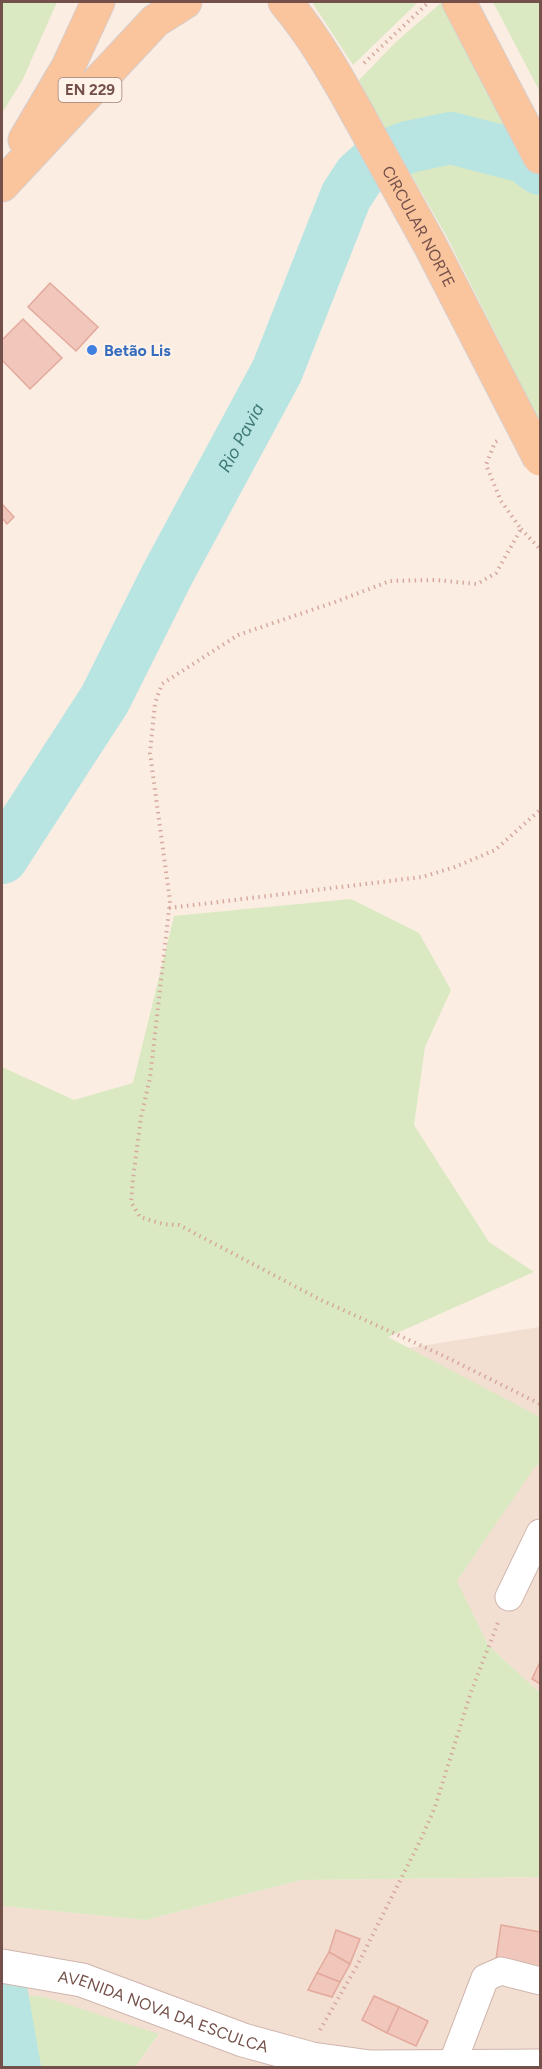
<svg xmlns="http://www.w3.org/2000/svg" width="542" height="2069" font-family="Figtree,sans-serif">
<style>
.residential{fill:#f3ded2}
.green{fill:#dae9c2}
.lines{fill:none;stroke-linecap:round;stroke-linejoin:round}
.river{stroke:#b8e5e2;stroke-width:52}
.building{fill:#f1c6bb;stroke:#e3a99c;stroke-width:1.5}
.minor-casing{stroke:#cfb5ad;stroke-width:29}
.tertiary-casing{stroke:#cfb5ad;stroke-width:35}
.primary-casing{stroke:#d8cecc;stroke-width:35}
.path{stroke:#d6a99f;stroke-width:4;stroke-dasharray:1.5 4.5;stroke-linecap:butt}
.minor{stroke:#fff;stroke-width:27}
.tertiary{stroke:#fff;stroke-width:33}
.primary{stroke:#fac49d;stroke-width:33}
.primary-bridge-casing{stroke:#d8cecc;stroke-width:35;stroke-linecap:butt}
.primary-bridge{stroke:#fac49d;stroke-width:33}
.shop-dot{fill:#3f7fe0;stroke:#fff2e9;stroke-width:2}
.labels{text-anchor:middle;stroke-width:4.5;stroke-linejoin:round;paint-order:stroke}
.shield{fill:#fff2e9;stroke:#9e817a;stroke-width:1.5}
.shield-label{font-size:15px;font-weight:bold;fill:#74504a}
.street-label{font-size:16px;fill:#74504a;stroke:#fff2e9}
.shop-label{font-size:16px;font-weight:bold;fill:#366cbe;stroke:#fff2e9;text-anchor:start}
.water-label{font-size:18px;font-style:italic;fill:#3e7977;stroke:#fff2e9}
</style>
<rect width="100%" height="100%" fill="#fcede3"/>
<g class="residential">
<path d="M540,1327v366l-52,-48 -32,-64 -48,-233z"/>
<path d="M540,1877v190h-405l24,-32 -114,-38 -43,-4v-87l144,14 155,-40z"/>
</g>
<g class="green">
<path d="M2,2h55l-35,79 -20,32z"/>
<path d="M312,2h106l-65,63z"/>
<path d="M442,2l98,188v233l-93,-186 -75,-131 -13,-26 38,-39z"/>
<path d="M493,2h47v90l-46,-88z"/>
<path d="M351,899l68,34 32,57 -26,57 -11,78 75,117 45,30 -146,65 152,80v46l-6,5 -77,113 31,64 52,48v184l-239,3 -155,40 -144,-14v-839l72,33 59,-17 41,-167z"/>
<path d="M2,1993l43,4 114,37 -24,33h-133z"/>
</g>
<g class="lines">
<g class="river">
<path id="s1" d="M2,858l103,-159 62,-124 110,-204 69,-175 13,-20 19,-17 30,-12 43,-9 73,19 16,12"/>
<path d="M2,1994l13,74"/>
</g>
</g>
<g class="building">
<path d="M50,283l48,44 -22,24 -48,-44z"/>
<path d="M23,319l39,39 -32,31 -28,-29v-20z"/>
<path d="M2,504l12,13 -7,7 -5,-6z"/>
<path d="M540,1662v22l-8,-5z"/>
<path d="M501,1925l39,7v41l-45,-7z"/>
<path d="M336,1930l24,9 -10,25 -21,-12z"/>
<path d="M329,1952l21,12 -10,18 -23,-9z"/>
<path d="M317,1973l23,9 -8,15 -24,-7z"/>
<path d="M374,1996l25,11 -12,26 -25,-13z"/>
<path d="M399,2007l29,14 -12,25 -29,-13z"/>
</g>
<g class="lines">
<g class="minor-casing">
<g id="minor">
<path d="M509,1597l31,-64"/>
<path d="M451,2067l34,-89 16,-7 39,10"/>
</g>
</g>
<g class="tertiary-casing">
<g id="tertiary">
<path id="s2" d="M2,1966l80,14 161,60 69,19 58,8 170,-1"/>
</g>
</g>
<g class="primary-casing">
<g id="primary">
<path d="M285,2c28,33 51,73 72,111"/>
<path d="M459,2l81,155"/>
<path d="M25,140l43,-73 30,-65"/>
<path d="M2,185l153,-164 30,-19"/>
</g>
</g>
<g class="path">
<path d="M364,63l65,-61"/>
<path d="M497,441l-2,1 -9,23 15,36 20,28 -25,44 -19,11 -41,-4 -46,1 -55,21 -97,33 -76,49 -7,19 -5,50 20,148 -20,177 -9,39 -8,62 -2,23 9,15 23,7 16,1 140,74 125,57 96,48"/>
<path d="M521,529l19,20"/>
<path d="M169,908l253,-31 33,-10 40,-17 45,-40"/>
<path d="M320,2030l38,-66 62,-123 15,-34 36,-115 28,-72"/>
</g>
<use href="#minor" class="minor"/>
<use href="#tertiary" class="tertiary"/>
<use href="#primary" class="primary"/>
<g class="primary-bridge-casing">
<g id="primary-bridge">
<path id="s3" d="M357,113l74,134 109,212"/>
</g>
</g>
<use href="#primary-bridge" class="primary-bridge"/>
</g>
<circle class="shop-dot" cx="92" cy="350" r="6"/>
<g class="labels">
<rect class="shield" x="58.5" y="78" width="63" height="24" rx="4.5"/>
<g class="shield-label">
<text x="90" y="95">EN 229</text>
</g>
<g class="street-label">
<text dy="6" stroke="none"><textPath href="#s3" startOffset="129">CIRCULAR NORTE</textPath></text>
<text dy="6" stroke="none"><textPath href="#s2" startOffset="168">AVENIDA NOVA DA ESCULCA</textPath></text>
</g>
<g class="shop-label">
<text x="104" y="356">Betão Lis</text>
</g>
<g class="water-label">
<text dy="6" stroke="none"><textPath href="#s1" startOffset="484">Rio Pavia</textPath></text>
</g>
</g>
<rect width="542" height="2069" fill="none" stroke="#74504a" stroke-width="6"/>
</svg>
